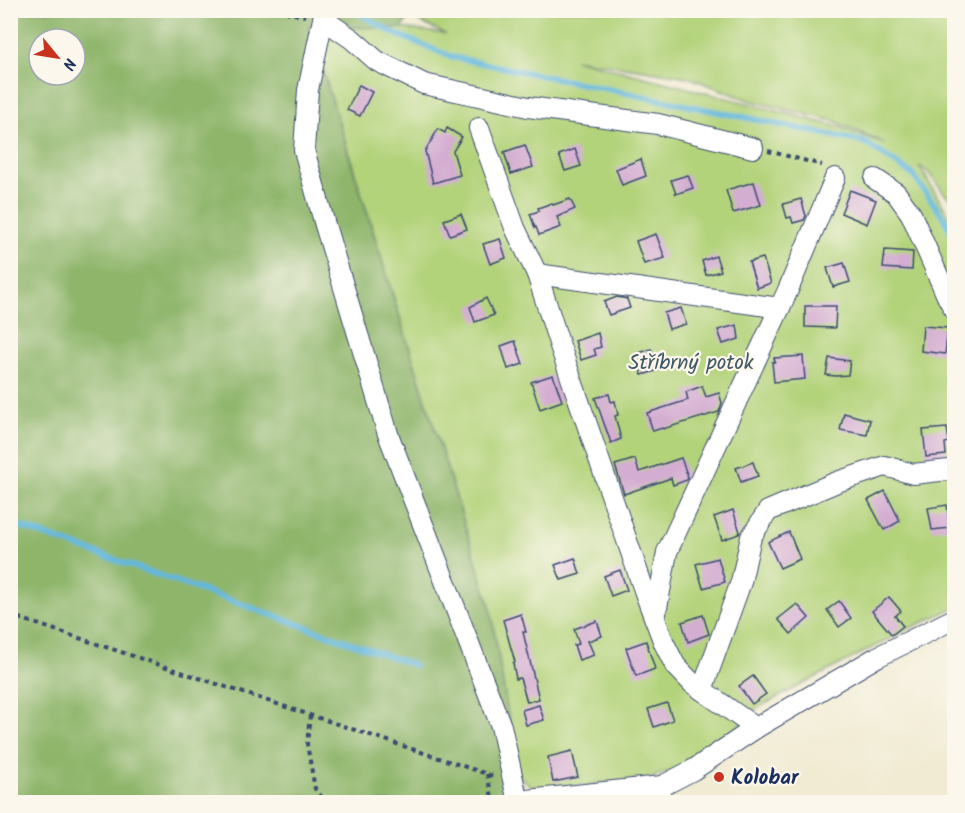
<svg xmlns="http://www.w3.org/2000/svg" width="965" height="813" font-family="Kalam,sans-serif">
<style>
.green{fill:#b3d37a;stroke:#67816c;stroke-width:1.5;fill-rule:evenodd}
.forest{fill:#8eb56a;stroke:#547264;stroke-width:1.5;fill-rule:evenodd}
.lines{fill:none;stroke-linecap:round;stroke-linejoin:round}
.stream{stroke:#61b7de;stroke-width:6}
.building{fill:#d4add2}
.minor-casing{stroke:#3b4b70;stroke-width:22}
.path{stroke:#3b4b70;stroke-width:4;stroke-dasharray:4.5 4.5;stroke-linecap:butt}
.minor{stroke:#fff;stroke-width:20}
.poi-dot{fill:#c8321e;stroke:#fbf7ec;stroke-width:2}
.labels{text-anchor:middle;stroke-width:4.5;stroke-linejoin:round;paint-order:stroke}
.park-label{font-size:21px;fill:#415865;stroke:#fbf7ec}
.poi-label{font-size:21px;font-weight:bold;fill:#1b2f5e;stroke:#fbf7ec;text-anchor:start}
</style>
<rect width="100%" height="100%" fill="#fbf7ec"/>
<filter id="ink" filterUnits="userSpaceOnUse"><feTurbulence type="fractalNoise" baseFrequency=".0167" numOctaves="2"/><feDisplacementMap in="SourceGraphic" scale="12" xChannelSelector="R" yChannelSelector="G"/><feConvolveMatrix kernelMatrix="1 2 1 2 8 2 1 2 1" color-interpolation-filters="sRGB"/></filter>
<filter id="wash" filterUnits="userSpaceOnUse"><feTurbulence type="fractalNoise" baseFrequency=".008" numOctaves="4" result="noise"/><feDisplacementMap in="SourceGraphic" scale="24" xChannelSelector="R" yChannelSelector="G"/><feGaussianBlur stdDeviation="1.35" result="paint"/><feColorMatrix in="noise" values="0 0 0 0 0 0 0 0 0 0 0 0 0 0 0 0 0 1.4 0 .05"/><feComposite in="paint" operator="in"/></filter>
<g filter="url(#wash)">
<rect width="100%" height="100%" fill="#f1ebd3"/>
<path class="green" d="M401,10l553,1v191l-10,-9 -17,-22 -8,-5 35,58v384l-48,22 -149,78 -49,48 -59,23 -106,10 -12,-3 -13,-12 -28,-168 -181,-580 92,2 45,6 -37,-17zM574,59l114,18 60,23 86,21 44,19 7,4 -42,-16z"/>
<path class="forest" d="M401,10l8,7 -7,11 -93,-1 181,579 28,168 9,28h-516l-1,-791zM39,39h36v36h-36z"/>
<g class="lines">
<g class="stream">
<path d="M354,10l37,22 61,25 412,85 48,32 33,45 9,19"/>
<path d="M10,523l404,142"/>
</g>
</g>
<g id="blocks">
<g class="building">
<path d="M359,85l13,7 -12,24 -13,-6z"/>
<path d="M447,128l15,9 -9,14 7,24 -27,8 -8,-32 13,-22 7,4z"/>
<path d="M525,145l8,22 -22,7 -7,-22z"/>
<path d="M575,149l6,17 -16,5 -6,-16z"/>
<path d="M641,159l5,17 -24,9 -6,-16z"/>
<path d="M688,175l5,13 -17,6 -5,-14z"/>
<path d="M754,182l7,23 -28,8 -7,-23z"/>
<path d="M850,190l26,10 -9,24 -26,-11z"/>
<path d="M570,199l5,10 -18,8 4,10 -22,8 -3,-8 -1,1 -5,-14 9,-3 -1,-3 14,-5 1,2z"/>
<path d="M801,199l5,17 -2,4 -11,3 -2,-6 -4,1 -4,-14z"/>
<path d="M461,214l6,15 -17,6 -6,-15z"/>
<path d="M656,234l9,24 -21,6 -8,-23z"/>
<path d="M500,239l6,19 -16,6 -7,-20z"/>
<path d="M885,250l28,2 -1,18 -29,-2z"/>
<path d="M716,256l5,15 -15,4 -4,-14z"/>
<path d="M763,258l8,25 -14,5 -8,-26z"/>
<path d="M844,263l6,19 -17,5 -6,-19z"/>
<path d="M617,297l10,2 3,9 -21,7 -5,-13z"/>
<path d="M486,298l8,17 -19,7 -5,-15z"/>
<path d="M805,306h31l-1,22 -30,-1z"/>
<path d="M681,308l5,16 -17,5 -5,-16z"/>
<path d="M737,325l2,14 -16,5 -5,-14z"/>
<path d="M923,326l25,2 -3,26 -24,-3z"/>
<path d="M598,333l3,14 -7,2 2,6 -15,5 -6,-19z"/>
<path d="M515,341l8,23 -15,5 -7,-23z"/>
<path d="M651,349l8,21 -17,5 -6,-21z"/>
<path d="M803,356l2,23 -31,3 -2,-20h3l-1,-4z"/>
<path d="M829,358l21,3 -2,14 -12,1 -10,-1z"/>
<path d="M553,375l9,26 -22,8 -9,-27z"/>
<path d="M702,386l4,11 13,-4 3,10 -3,9 -56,17 -1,-1 -9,3 -6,-18 41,-13 -2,-8z"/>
<path d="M609,394l2,8 4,-1 3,14 -3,1 6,23 -10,4 -16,-45z"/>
<path d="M844,413l26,7 -3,15 -27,-5z"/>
<path d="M947,428l2,14 -4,1 1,12 -20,2 -3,-27z"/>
<path d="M681,458l7,19 -1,3 -14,5 -2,-7 -47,16 -9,-29 20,-6 4,13z"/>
<path d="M753,462l5,14 -17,6 -5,-14z"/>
<path d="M885,491l15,30 -16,9 -16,-30z"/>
<path d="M947,505l3,23 -18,2 -4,-22z"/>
<path d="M733,510l7,22 -1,2 -17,6 -8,-23z"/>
<path d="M789,532l11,27 -20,9 -12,-26z"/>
<path d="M575,558l5,16 -19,6 -6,-15z"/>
<path d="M718,558l7,24 -22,6 -7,-24z"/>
<path d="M620,570l7,20 -16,6 -7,-20z"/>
<path d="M889,597l12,14 -6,5 8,10 -11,9 -20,-24z"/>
<path d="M839,601l12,17 -12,9 -12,-17z"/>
<path d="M797,604l12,14 -18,16 -13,-15z"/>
<path d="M521,614l5,18h-3l16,67 -12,3 -7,-24 -4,1 -3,-16 2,-1 -12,-42z"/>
<path d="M703,615l6,19 -21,8 -6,-20z"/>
<path d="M597,621l5,15 -14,5 6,14 -15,5 -5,-15 5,-1 -5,-15z"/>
<path d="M646,641l9,28 -19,7 -10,-28z"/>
<path d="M753,676l13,18 -14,10 -13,-18z"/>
<path d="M667,703l6,17 -19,7 -6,-18z"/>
<path d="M539,705l5,15 -18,5 -4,-15z"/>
<path d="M572,751l6,26 -25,5 -5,-25z"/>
</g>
</g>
</g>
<g filter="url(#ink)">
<use href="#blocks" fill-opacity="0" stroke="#3b4b70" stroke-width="1.5"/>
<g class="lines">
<g class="minor-casing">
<g id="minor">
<path d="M329,10l-6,9 -15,71 -4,60 21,75 63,209 113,292 17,76"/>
<path d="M323,19l29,20 25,22 47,23 104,23 130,17 95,24"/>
<path d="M479,128l36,100 22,46 22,69 86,250 19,50 11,22 17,18 64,45"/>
<path d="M875,179l21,14 15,21 36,82 7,13"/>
<path d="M537,274l243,34"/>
<path d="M655,619l12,-67 121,-262 47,-112"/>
<path d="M702,690l39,-108 10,-45 17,-26 69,-29 48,-16 28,8 36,-4 5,-2"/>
<path d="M518,801l144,-15 31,-16 63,-42 121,-71 77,-38"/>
</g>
</g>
<g class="path">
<path d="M286,10l3,3 16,3"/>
<path d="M768,151l54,14"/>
<path d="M10,615l483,161"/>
<path d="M310,715l-3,29 8,45 11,13"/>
<path d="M487,774l6,28"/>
</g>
<use href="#minor" class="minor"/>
</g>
</g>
<circle class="poi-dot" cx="719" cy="777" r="6"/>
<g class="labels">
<g class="park-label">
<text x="691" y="369">Stříbrný potok</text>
</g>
<g class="poi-label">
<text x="731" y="784">Kolobar</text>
</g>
</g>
<rect width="965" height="813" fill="none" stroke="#fbf7ec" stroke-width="36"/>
<g transform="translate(57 57) rotate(120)"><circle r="28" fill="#fbf7ec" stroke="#a1a7b3" stroke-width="1.5"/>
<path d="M0-4.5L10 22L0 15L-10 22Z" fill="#c8321e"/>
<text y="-9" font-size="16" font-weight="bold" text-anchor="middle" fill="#1b2f5e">N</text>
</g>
</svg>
